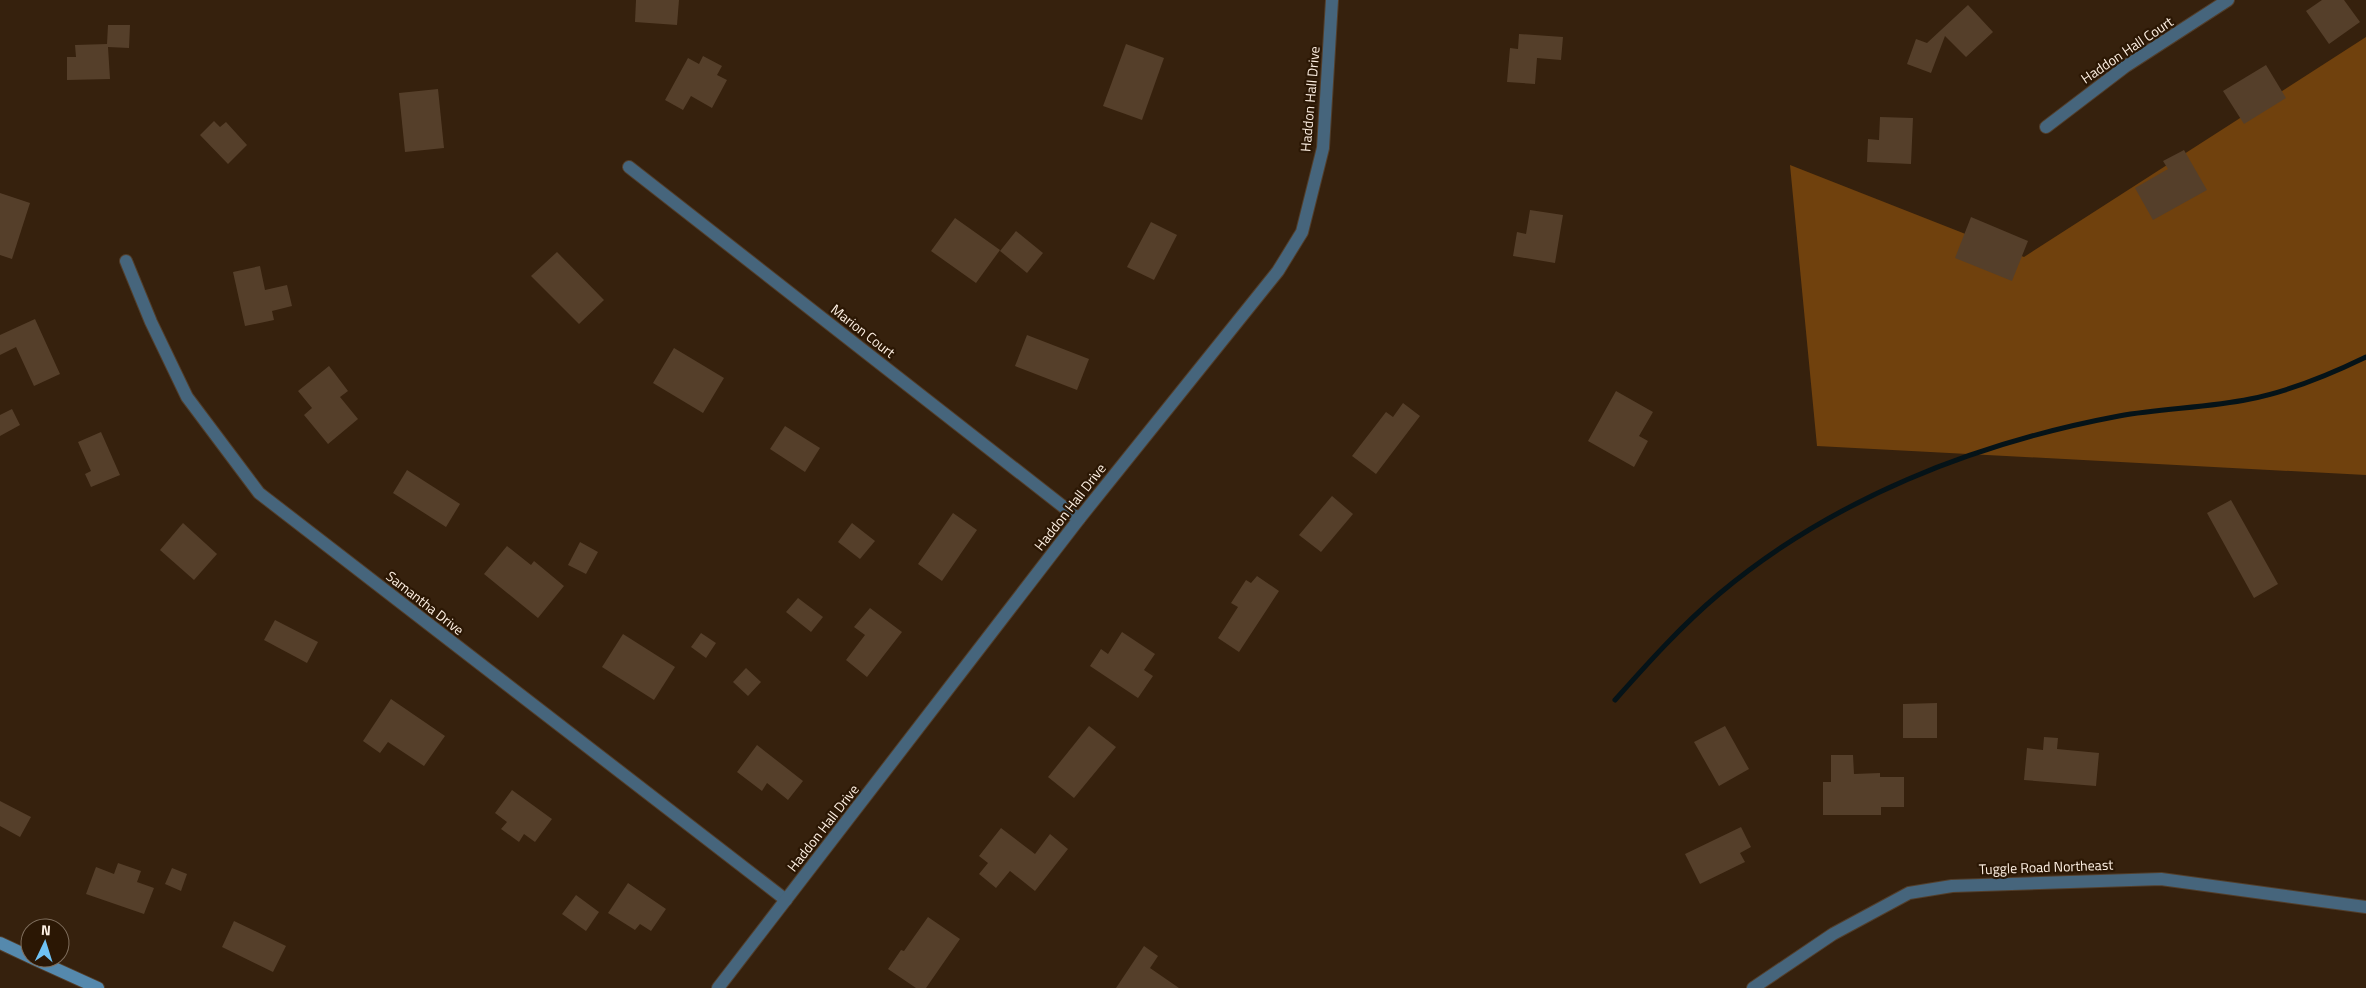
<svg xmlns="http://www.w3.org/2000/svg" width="2366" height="988" font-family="'Titillium Web',sans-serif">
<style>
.green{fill:#70410d}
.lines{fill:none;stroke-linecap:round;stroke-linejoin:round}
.stream{stroke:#051318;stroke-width:5}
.building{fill:#553f2a}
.minor-casing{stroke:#523e2b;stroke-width:14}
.secondary-casing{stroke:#523e2b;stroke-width:14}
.minor{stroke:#46657c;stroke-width:12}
.secondary{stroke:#5589ad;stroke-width:12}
.labels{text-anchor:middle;stroke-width:4.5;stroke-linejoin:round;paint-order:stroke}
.street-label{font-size:14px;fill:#fef0e3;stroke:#2b1704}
</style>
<rect width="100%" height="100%" fill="#36210d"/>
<path class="green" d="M2366,37v438l-549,-29 -27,-281 234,92z"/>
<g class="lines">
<path class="stream" d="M1615,700c33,-37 66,-74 104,-106 113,-95 256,-151 400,-178 44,-8 88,-8 131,-17 41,-8 79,-24 116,-42"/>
</g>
<g class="building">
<path d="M636,0h43l-2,25 -42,-3z"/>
<path d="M2322,0h22l16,22 -31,22 -23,-33z"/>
<path d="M1968,5l25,27 -27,25 -21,-21 -14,37 -24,-9 9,-25 11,4z"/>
<path d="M108,25h22l-1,23 -21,-1 2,32 -43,1v-23h9l-1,-12 32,-1z"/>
<path d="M1519,34l44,3 -2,23 -24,-2 -2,26 -28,-2 3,-34 8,1z"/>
<path d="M1126,44l38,14 -22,62 -39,-14z"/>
<path d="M703,56l19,10 -5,9 10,5 -15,28 -21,-12 -8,14 -18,-10 23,-42 11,6z"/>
<path d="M2266,65l20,33 -42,26 -21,-33z"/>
<path d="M438,89l6,59 -39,4 -6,-59z"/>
<path d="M1880,117l33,1 -2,46 -44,-2 1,-23 11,1z"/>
<path d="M214,121l6,6 6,-5 21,23 -19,19 -28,-29z"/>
<path d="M2184,150l23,40 -54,30 -18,-32 33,-19 -5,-8z"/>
<path d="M0,193l30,10 -18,56 -12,-4z"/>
<path d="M1530,210l33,5 -8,48 -42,-7 4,-24 9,2z"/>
<path d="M1971,217l57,24 -16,40 -57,-23z"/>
<path d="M955,218l45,32 -24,33 -45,-32z"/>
<path d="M1151,222l26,13 -23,45 -27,-13z"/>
<path d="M1016,231l27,22 -16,20 -27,-22z"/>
<path d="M557,252l47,48 -25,24 -48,-48z"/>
<path d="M260,266l5,24 22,-5 5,21 -20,5 2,9 -29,6 -12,-54z"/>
<path d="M35,319l25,55 -26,12 -18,-39 -16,8v-20z"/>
<path d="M1027,335l62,24 -12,31 -62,-24z"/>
<path d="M674,348l50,30 -21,35 -50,-30z"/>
<path d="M329,366l19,25 -8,6 18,22 -30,25 -24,-29 8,-7 -14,-17z"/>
<path d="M1616,391l37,21 -14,24 9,5 -14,26 -46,-26z"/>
<path d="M1403,403l17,13 -44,58 -24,-18 34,-44 7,5z"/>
<path d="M12,409l8,16 -20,11v-21z"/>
<path d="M785,426l35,22 -15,24 -35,-23z"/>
<path d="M101,432l19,43 -29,12 -6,-13 6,-3 -13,-29z"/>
<path d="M407,470l53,34 -14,23 -53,-34z"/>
<path d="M1332,496l21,18 -32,38 -22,-17z"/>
<path d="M2231,500l47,84 -24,14 -47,-85z"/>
<path d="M953,513l24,17 -35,51 -24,-17z"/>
<path d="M183,523l34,31 -23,26 -34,-30z"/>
<path d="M852,523l23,18 -15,18 -22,-17z"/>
<path d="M580,542l18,10 -12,22 -18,-9z"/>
<path d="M507,546l24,19 3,-4 30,25 -26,32 -54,-44z"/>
<path d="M1257,576l22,15 -40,61 -21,-14 20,-31 -7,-4 15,-23 5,3z"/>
<path d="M798,598l25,19 -12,15 -25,-20z"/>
<path d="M870,608l32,24 -35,45 -21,-17 19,-25 -11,-8z"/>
<path d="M275,620l43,22 -11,21 -43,-23z"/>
<path d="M1122,632l33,22 -11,16 9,6 -15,22 -48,-32 11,-17 7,5z"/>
<path d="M701,633l15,10 -10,15 -15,-11z"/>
<path d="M623,634l52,33 -21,33 -52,-33z"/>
<path d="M746,668l15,14 -13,14 -15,-14z"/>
<path d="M391,699l54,37 -21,30 -36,-24 -8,11 -17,-12z"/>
<path d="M1937,703v35h-34v-34z"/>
<path d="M1089,726l27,21 -42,51 -26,-21z"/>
<path d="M1725,726l24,43 -30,17 -25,-44z"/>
<path d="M2044,737l14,1 -1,11 42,4 -3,33 -72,-6 3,-32 16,2z"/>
<path d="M757,745l46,36 -15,19 -21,-17 -5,8 -25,-19z"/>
<path d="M1831,755h22l1,19 26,-1v4h24v30h-23v8h-58v-33h8z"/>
<path d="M512,790l40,29 -17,23 -11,-8 -5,8 -18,-13 6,-7 -12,-9z"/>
<path d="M0,801l31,16 -11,20 -20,-11z"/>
<path d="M1741,827l10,20 -11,6 5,9 -45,22 -15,-30z"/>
<path d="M1001,828l34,26 15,-20 18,15 -33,42 -25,-20 -14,17 -17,-14 9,-11 -9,-7z"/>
<path d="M118,863l23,8 -4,11 17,6 -10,26 -58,-20 10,-27 18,7z"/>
<path d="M172,868l15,6 -6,17 -16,-7z"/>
<path d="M628,883l38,26 -15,22 -11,-7 -5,6 -27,-17z"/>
<path d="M576,895l23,17 -13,19 -24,-17z"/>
<path d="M928,917l32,22 -34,49h-10l-28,-19 13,-19 3,1z"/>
<path d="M234,921l52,25 -13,26 -51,-25z"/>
<path d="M1144,946l14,10 -8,12 29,20h-63z"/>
</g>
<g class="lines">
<g class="minor-casing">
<g id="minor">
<path d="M2046,127l80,-61 102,-66"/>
<path d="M629,167l450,352"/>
<path d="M126,261l25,61 36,75 72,96 527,407"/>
<path d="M718,988l361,-469 199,-248 24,-39 21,-84 9,-148"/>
<path d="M1753,988l80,-54 76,-41 43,-7 209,-7 205,28"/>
</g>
</g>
<g class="secondary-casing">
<g id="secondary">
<path d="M0,943l30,14"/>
<path d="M32,958l66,30"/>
</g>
</g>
<use href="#minor" class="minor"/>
<use href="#secondary" class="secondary"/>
</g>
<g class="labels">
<g class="street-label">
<text transform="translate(2127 50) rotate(-34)" y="5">Haddon Hall Court</text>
<text transform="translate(1310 99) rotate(-85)" y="5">Haddon Hall Drive</text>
<text transform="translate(863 331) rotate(38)" y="5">Marion Court</text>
<text transform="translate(1070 507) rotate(-52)" y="5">Haddon Hall Drive</text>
<text transform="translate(425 603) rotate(38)" y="5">Samantha Drive</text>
<text transform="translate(823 828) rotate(-52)" y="5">Haddon Hall Drive</text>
<text transform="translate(2046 867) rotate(-2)" y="5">Tuggle Road Northeast</text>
</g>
</g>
<g transform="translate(45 943) rotate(4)"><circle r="24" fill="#2b1704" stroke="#7f6e5d"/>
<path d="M0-4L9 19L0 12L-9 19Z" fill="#6fc2f4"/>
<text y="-8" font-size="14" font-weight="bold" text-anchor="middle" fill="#fef0e3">N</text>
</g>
</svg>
